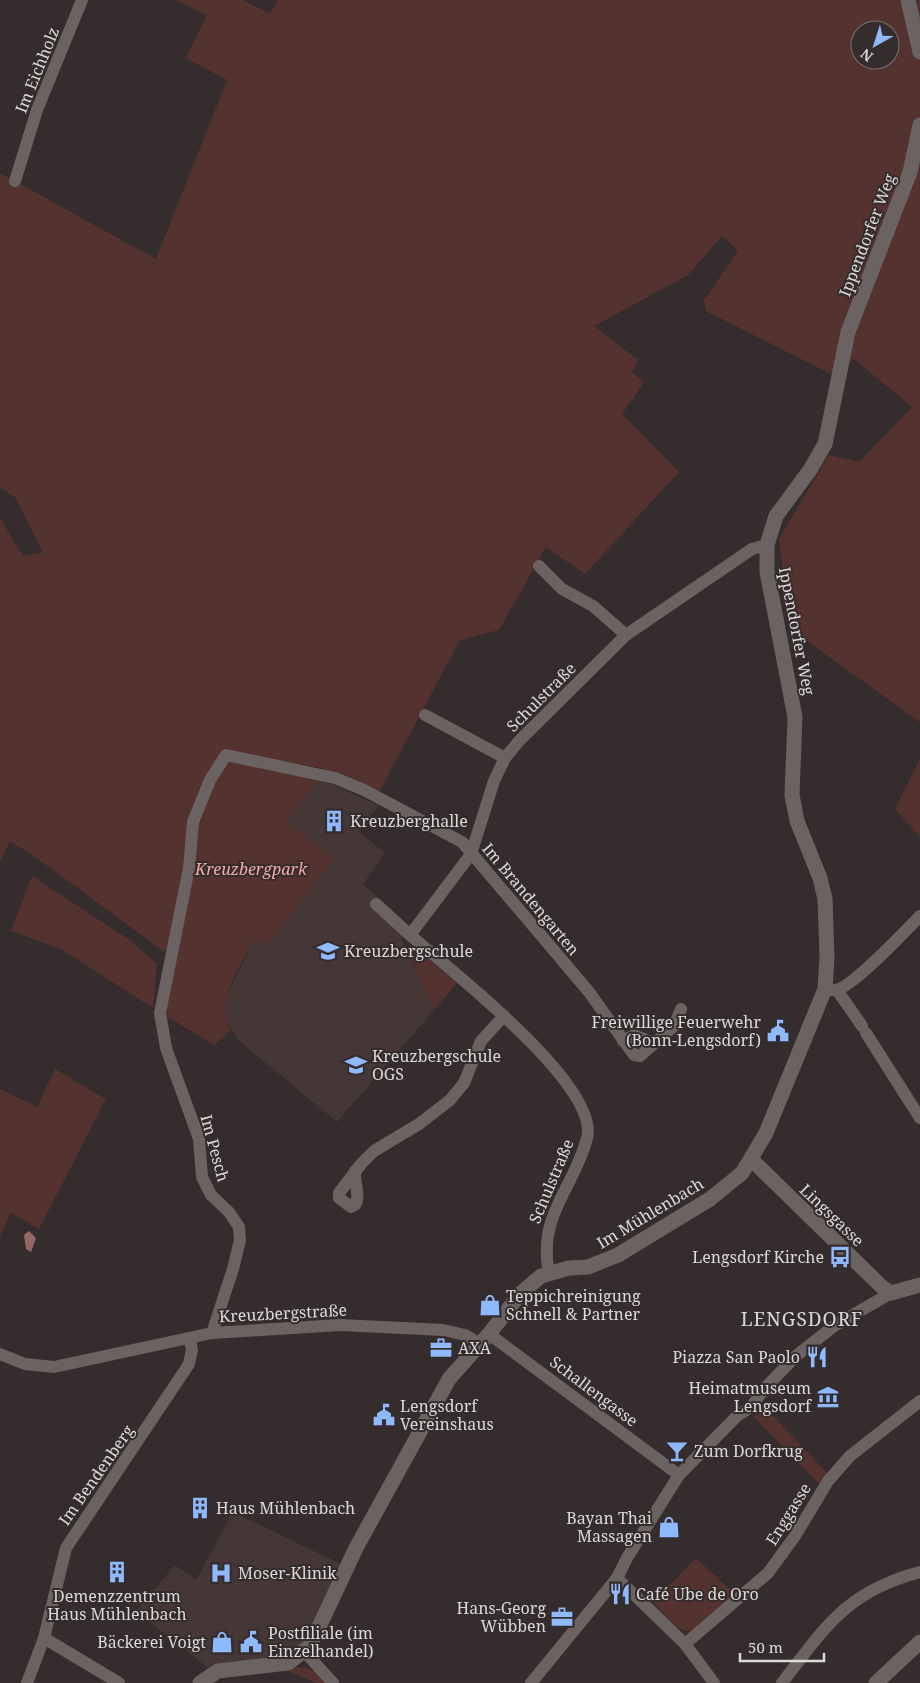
<svg xmlns="http://www.w3.org/2000/svg" width="920" height="1683" font-family="'Noto Serif',serif">
<style>
.built{fill:#453736}
.green{fill:#533230;fill-rule:evenodd}
.water{fill:#936765}
.lines{fill:none;stroke-linecap:round;stroke-linejoin:round}
.street{stroke:#6b6362;stroke-width:12}
.secondary{stroke:#6b6362;stroke-width:15}
.labels{text-anchor:middle;stroke-width:4;stroke-linejoin:round;paint-order:stroke}
.street-label{font-size:16px;fill:#ded9d9;stroke:#352d2d}
.poi-label{font-size:16px;fill:#ded9d9;stroke:#352d2d;text-anchor:start}
.park-label{font-size:16px;font-style:italic;fill:#f3aaa6;stroke:#352d2d}
.quarter-label{font-size:19px;letter-spacing:1px;fill:#ded9d9;stroke:#352d2d}
</style>
<rect width="100%" height="100%" fill="#352d2d"/>
<g class="built">
<path d="M320,779l59,27 -21,25 27,22 -22,31 17,15 23,37 -1,5 33,68 -98,113 -100,-83 -11,-19v-23l29,-58 79,-81 -49,-37z"/>
<path d="M233,1512l112,54 -39,80 -27,15 -71,7 -72,-57 39,-46 21,15z"/>
</g>
<g class="green">
<path d="M175,0h67l28,14 8,-14h642v722l-130,-93 -11,-90 50,-84 30,7 53,-55 -58,-48 -21,16 -127,-64 -2,-11 34,-49 -16,-15 -34,39 -94,51 44,34 -6,12 12,11 -22,31 57,58 -94,102 -39,-27 -47,83 -39,10 -81,152 -59,-24 -94,-18 -19,30 -38,169 -6,2 -129,-95 -24,-15 -10,21v-344l23,38 20,-4 -27,-54 -16,-11v-314l156,86 71,-179 -41,-22 21,-43zM860,30h30v30h-30z"/>
<path d="M228,759l92,20 -35,42 49,37 -67,87 -12,-6c-14,27 -41,61 -24,91l-17,15 -48,-29 31,-193 6,-18z"/>
<path d="M920,759v78l-25,-28z"/>
<path d="M32,876l96,63 29,25 -4,44 -92,-59 -50,-18z"/>
<path d="M418,951l39,32 -22,26 -25,-52z"/>
<path d="M55,1069l51,30 -67,130 -28,-16 -11,23v-147l37,18z"/>
<path d="M764,1406l64,68 -9,10 -65,-67z"/>
<path d="M696,1558l40,37 -45,36c-14,3 -28,-20 -38,-29z"/>
<path d="M298,1667l16,3 12,13h-10l-27,-11v-3z"/>
</g>
<path class="water" d="M29,1231l7,7 -5,14 -5,-3 -2,-14z"/>
<g class="lines">
<g class="street">
<path d="M15,181l22,-71 45,-110"/>
<path d="M539,566l23,23 31,17 33,29"/>
<path d="M425,715l80,43"/>
<path d="M376,904l34,31"/>
<path d="M825,989c3,0 8,2 11,1 17,-3 70,-60 84,-74"/>
<path d="M837,990l25,36"/>
<path d="M866,1033l54,85"/>
<path d="M623,1041l11,-6 10,4 4,9"/>
<path d="M355,1171c-1,12 6,25 0,34l-4,2 -12,-9v-5l22,-29 13,-13 45,-27 31,-24 14,-17 17,-42 23,-25"/>
<path d="M549,1273c-12,-58 25,-84 38,-135 14,-52 -139,-170 -177,-203l61,-81 23,-73 11,-23 14,-17 107,-106 126,-86 15,-4"/>
<path d="M212,1333l21,-64 7,-29 -1,-13 -10,-15 -18,-17 -9,-18 -3,-38 -33,-91 -6,-35 29,-145 4,-46 17,-42 16,-25 109,23 29,12 98,52 127,150 45,63 6,1 34,-30 7,-17"/>
<path d="M489,1334l190,141"/>
<path d="M0,1354l25,10 29,3 158,-34 128,-8 103,5 22,5 15,9"/>
<path d="M617,1578l68,66 29,39"/>
<path d="M44,1638l22,-90 123,-184 3,-14 -2,-11"/>
<path d="M685,1644l83,-71 27,-37 33,-55 22,-25 70,-55"/>
<path d="M304,1651l29,32"/>
<path d="M27,1683l17,-45 75,45"/>
<path d="M531,1683l86,-105 10,-20 52,-83 58,-59 14,-9 14,-19 31,-32 38,-30 57,-33"/>
<path d="M782,1683c43,-56 65,-92 138,-111"/>
</g>
<g class="secondary">
<path d="M908,0l12,52"/>
<path d="M752,1160l130,127 9,6 29,-8"/>
<path d="M200,1683l18,-12 70,-8 22,-17 46,-98 93,-169 40,-45 31,-40 21,-18 28,-8 19,-1 30,-12 92,-56 32,-26 24,-40 59,-144 2,-32 -2,-58 -5,-21 -23,-57 -5,-26 3,-78 -28,-145v-27l9,-29 34,-46 15,-26 23,-112 62,-160 10,-47"/>
<path d="M876,1683l44,-41"/>
</g>
</g>
<defs>
<g id="building-bare" transform="scale(1.725)"><path d="M-4-6H4V6H1V3H-1V6H-4ZM-2.5-4.3h1.7v1.8h-1.7ZM.8-4.3h1.7v1.8H.8ZM-2.5-1h1.7V.8h-1.7ZM.8-1h1.7V.8H.8Z" fill="#8eb9fd" stroke="#352d2d" stroke-width="2.5" paint-order="stroke"/></g>
<g id="school-bare" transform="scale(1.725)"><path d="M0-5L7-2L0 1L-7-2ZM-4 1L0 2.5L4 1V4Q0 6-4 4Z" fill="#8eb9fd" stroke="#352d2d" stroke-width="2.5" paint-order="stroke"/></g>
<g id="civic-bare" transform="scale(1.725)"><path d="M-.6-6.5H3V-4.5H.6V-3L4-1V1h2V6H-6V1h2V-1L-.6-3ZM-1.2 2.5V6h2.4V2.5Z" fill="#8eb9fd" stroke="#352d2d" stroke-width="2.5" paint-order="stroke"/></g>
<g id="bus-bare" transform="scale(1.725)"><path d="M-5-6H5V4H4V6H2V4H-2V6H-4V4H-5ZM-3.5-4V0h7V-4ZM-3.5 1.2v1.5H-2V1.2ZM2 1.2v1.5H3.5V1.2Z" fill="#8eb9fd" stroke="#352d2d" stroke-width="2.5" paint-order="stroke"/></g>
<g id="shop-bare" transform="scale(1.725)"><path d="M-5-2.5h2.3a2.7 3.5 0 0 1 5.4 0H5L5.5 6h-11ZM-1.5-2.5h3a1.5 2.3 0 0 0-3 0Z" fill="#8eb9fd" stroke="#352d2d" stroke-width="2.5" paint-order="stroke"/></g>
<g id="office-bare" transform="scale(1.725)"><path d="M-6-3h4V-5.5h4V-3h4V5H-6ZM-1-4.5V-3h2v-1.5ZM-6 0V1H6V0Z" fill="#8eb9fd" stroke="#352d2d" stroke-width="2.5" paint-order="stroke"/></g>
<g id="restaurant-bare" transform="scale(1.725)"><path d="M-5-6h1v4h1v-4h1v4h1v-4h1v5L-1.5 .5V6h-2V.5L-5-1ZM5-6V6H3V1.5H1.5Q1.5-4 5-6Z" fill="#8eb9fd" stroke="#352d2d" stroke-width="2.5" paint-order="stroke"/></g>
<g id="museum-bare" transform="scale(1.725)"><path d="M0-6L6-3V-2H-6V-3ZM-5-1h2V3h-2ZM-1-1h2V3h-2ZM3-1h2V3H3ZM-6 4H6V6H-6Z" fill="#8eb9fd" stroke="#352d2d" stroke-width="2.5" paint-order="stroke"/></g>
<g id="bar-bare" transform="scale(1.725)"><path d="M-6-5H6L.8 .8V4.5H3.5V6h-7V4.5H-.8V.8Z" fill="#8eb9fd" stroke="#352d2d" stroke-width="2.5" paint-order="stroke"/></g>
<g id="hospital-bare" transform="scale(1.725)"><path d="M-5-5h3v3.5h4V-5h3V5h-3V1.5h-4V5h-3Z" fill="#8eb9fd" stroke="#352d2d" stroke-width="2.5" paint-order="stroke"/></g>
</defs>
<g fill-rule="evenodd">
<use href="#building-bare" x="334" y="821"/>
<use href="#school-bare" x="328" y="951"/>
<use href="#civic-bare" x="778" y="1031"/>
<use href="#school-bare" x="356" y="1065"/>
<use href="#bus-bare" x="840" y="1257"/>
<use href="#shop-bare" x="490" y="1305"/>
<use href="#office-bare" x="441" y="1348"/>
<use href="#restaurant-bare" x="817" y="1357"/>
<use href="#museum-bare" x="828" y="1397"/>
<use href="#civic-bare" x="384" y="1415"/>
<use href="#bar-bare" x="677" y="1451"/>
<use href="#building-bare" x="200" y="1508"/>
<use href="#shop-bare" x="669" y="1527"/>
<use href="#building-bare" x="117" y="1572"/>
<use href="#hospital-bare" x="221" y="1573"/>
<use href="#restaurant-bare" x="620" y="1594"/>
<use href="#office-bare" x="562" y="1617"/>
<use href="#shop-bare" x="222" y="1642"/>
<use href="#civic-bare" x="251" y="1642"/>
</g>
<g class="labels">
<g class="street-label">
<text transform="translate(37 70) rotate(-68)" y="6">Im Eichholz</text>
<text transform="translate(867 235) rotate(-69)" y="6">Ippendorfer Weg</text>
<text transform="translate(797 631) rotate(79)" y="6">Ippendorfer Weg</text>
<text transform="translate(541 697) rotate(-45)" y="6">Schulstraße</text>
<text transform="translate(531 899) rotate(50)" y="6">Im Brandengarten</text>
<text transform="translate(215 1148) rotate(75)" y="6">Im Pesch</text>
<text transform="translate(551 1181) rotate(-67)" y="6">Schulstraße</text>
<text transform="translate(650 1213) rotate(-31)" y="6">Im Mühlenbach</text>
<text transform="translate(832 1215) rotate(44)" y="6">Lingsgasse</text>
<text transform="translate(283 1313) rotate(-3)" y="6">Kreuzbergstraße</text>
<text transform="translate(594 1391) rotate(37)" y="6">Schallengasse</text>
<text transform="translate(96 1475) rotate(-55)" y="6">Im Bendenberg</text>
<text transform="translate(788 1514) rotate(-58)" y="6">Enggasse</text>
</g>
<g class="poi-label">
<text x="350" y="827">Kreuzberghalle</text>
<text x="344" y="957">Kreuzbergschule</text>
<text x="761" y="1028" text-anchor="end">Freiwillige Feuerwehr<tspan x="761" dy="18">(Bonn-Lengsdorf)</tspan></text>
<text x="372" y="1062">Kreuzbergschule<tspan x="372" dy="18">OGS</tspan></text>
<text x="824" y="1263" text-anchor="end">Lengsdorf Kirche</text>
<text x="506" y="1302">Teppichreinigung<tspan x="506" dy="18">Schnell &amp; Partner</tspan></text>
<text x="458" y="1354">AXA</text>
<text x="800" y="1363" text-anchor="end">Piazza San Paolo</text>
<text x="811" y="1394" text-anchor="end">Heimatmuseum<tspan x="811" dy="18">Lengsdorf</tspan></text>
<text x="400" y="1412">Lengsdorf<tspan x="400" dy="18">Vereinshaus</tspan></text>
<text x="694" y="1457">Zum Dorfkrug</text>
<text x="216" y="1514">Haus Mühlenbach</text>
<text x="652" y="1524" text-anchor="end">Bayan Thai<tspan x="652" dy="18">Massagen</tspan></text>
<text x="238" y="1579">Moser-Klinik</text>
<text x="636" y="1600">Café Ube de Oro</text>
<text x="117" y="1602" text-anchor="middle">Demenzzentrum<tspan x="117" dy="18">Haus Mühlenbach</tspan></text>
<text x="546" y="1614" text-anchor="end">Hans-Georg<tspan x="546" dy="18">Wübben</tspan></text>
<text x="268" y="1639">Postfiliale (im<tspan x="268" dy="18">Einzelhandel)</tspan></text>
<text x="206" y="1648" text-anchor="end">Bäckerei Voigt</text>
</g>
<g class="park-label">
<text x="251" y="875">Kreuzbergpark</text>
</g>
<g class="quarter-label">
<text x="802" y="1326">LENGSDORF</text>
</g>
</g>
<g transform="translate(875 45) rotate(219)"><circle r="24" fill="#352d2d" stroke="#797272"/>
<path d="M0-4L9 19L0 12L-9 19Z" fill="#8eb9fd"/>
<text y="-8" font-size="14" font-weight="bold" text-anchor="middle" fill="#ded9d9">N</text>
</g>
<path d="M740 1653v8h84v-8" fill="none" stroke="#ded9d9" stroke-width="2.5"/>
<text x="748" y="1653" font-size="15" fill="#ded9d9" stroke="#352d2d" stroke-width="4" paint-order="stroke">50 m</text>
</svg>
